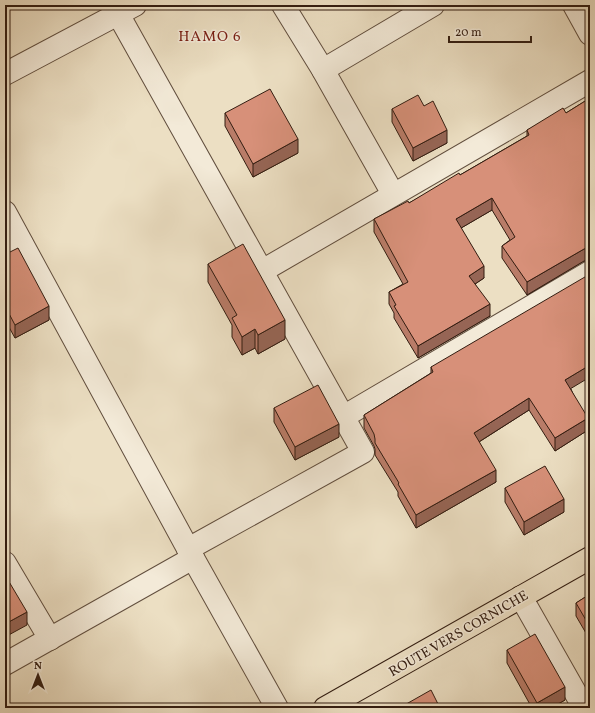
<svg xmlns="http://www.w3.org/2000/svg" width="595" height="713" font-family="Vollkorn,serif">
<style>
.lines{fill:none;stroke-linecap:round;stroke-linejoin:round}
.minor-casing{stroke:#614e3e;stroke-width:24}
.major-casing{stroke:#331d11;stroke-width:24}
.minor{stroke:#f3ead8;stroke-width:22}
.major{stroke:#ecdfc3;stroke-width:22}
.wall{fill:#b97c68;stroke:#331d11}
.shaded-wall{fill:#966555;stroke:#331d11}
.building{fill:#d79079;stroke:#331d11}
.labels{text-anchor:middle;stroke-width:3;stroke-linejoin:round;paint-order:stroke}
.street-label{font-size:14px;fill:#331d11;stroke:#f3ead8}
.neighbourhood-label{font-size:15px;letter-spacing:1px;fill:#7a1f14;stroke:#f3ead8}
</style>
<rect width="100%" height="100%" fill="#ecdfc3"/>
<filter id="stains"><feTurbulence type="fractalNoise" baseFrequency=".005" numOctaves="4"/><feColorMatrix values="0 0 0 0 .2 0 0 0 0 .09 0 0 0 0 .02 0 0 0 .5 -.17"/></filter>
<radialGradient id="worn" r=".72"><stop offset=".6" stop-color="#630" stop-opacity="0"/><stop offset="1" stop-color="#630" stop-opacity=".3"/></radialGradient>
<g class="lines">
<g class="minor-casing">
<g id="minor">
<path d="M113,5l250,447 -175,97"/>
<path d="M283,5l40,65 70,124"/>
<path d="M574,5l16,29"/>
<path d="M323,70l110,-65"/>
<path d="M5,74l130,-69"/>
<path d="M5,212l188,346 84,150"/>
<path d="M5,255l17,-11"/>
<path d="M262,271l328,-190"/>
<path d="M343,417l247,-145"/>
<path d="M5,563l45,76"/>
<path d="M521,597l63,111"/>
<path d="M5,664l188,-106"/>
</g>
</g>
<g class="major-casing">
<path id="major" d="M325,708l265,-150"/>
</g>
<use href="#minor" class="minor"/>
<use href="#major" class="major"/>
</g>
<g class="wall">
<path d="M590,98v162l-6,1 -57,34 -25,-37v-12l8,-6 -18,-30 -31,18 23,50 -9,6 15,32 -72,42 -24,-40v-5l-5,-9v-12l14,-8 -29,-52v-13l35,-16 51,-28 67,-39v-6l39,-17z"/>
<path d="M424,106l23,37 -34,18 -21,-39v-13z"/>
<path d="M225,113l73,40 -45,24 -28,-51z"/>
<path d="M5,254l44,66 -34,18 -10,-18z"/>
<path d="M208,264l77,75 -27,15 -3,-6 -13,7 -10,-18v-12l-24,-43z"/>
<path d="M431,367l140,22 17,41 -33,21 -26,-41 -50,32 17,40 -80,46 -18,-32v-4l-23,-37v-6l-1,-3 -10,-18v-13l67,-42z"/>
<path d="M274,408l65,29 -44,23 -21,-38z"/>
<path d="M505,488l59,24 -40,23 -19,-33z"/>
<path d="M590,594v46l-14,-24v-13z"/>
<path d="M507,650l58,50 -14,8h-19l-25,-45z"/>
</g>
<g class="shaded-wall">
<path d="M447,130v13l-34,18v-13z"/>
<path d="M298,139v14l-45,24v-13z"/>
<path d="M492,198v12l-36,21v-12z"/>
<path d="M590,247v13l-6,1 -57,34v-13l57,-33z"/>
<path d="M484,266v12l-15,10v-12z"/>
<path d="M490,304v12l-72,42v-12z"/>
<path d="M49,306v14l-34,18v-13z"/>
<path d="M285,320v19l-27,15v-19z"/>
<path d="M255,329v19l-13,7v-18z"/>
<path d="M590,365v12l-25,15v-12z"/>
<path d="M529,398v12l-55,35v-12z"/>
<path d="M588,418v12l-33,21v-13z"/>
<path d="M339,424v13l-44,23v-13z"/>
<path d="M496,470v12l-80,46v-13z"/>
<path d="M564,499v13l-40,23v-13z"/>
<path d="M27,612v13l-22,12v-13z"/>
<path d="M565,687v13l-14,8h-14v-5z"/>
</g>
<g class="building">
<path d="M270,89l28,50 -45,25 -28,-51z"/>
<path d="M418,95l6,11 9,-5 14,29 -34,18 -21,-39z"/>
<path d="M590,98v149l-6,2 -57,33 -25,-36 13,-9 -23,-39 -36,21 28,47 -15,10 21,28 -72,42 -24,-40 2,-1 -7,-13 19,-10 -34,-63 34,-18 1,2 50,-30 1,2 69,-40 -2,-5 36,-22 3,5z"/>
<path d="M243,244l42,76 -27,15 -3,-6 -13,8 -10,-19 5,-3 -29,-51z"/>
<path d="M18,248l31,58 -34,19 -10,-19v-52h1z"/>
<path d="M590,274v91l-25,15 23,38 -33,20 -26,-40 -55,35 22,37 -80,45 -18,-31 1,-1 -24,-40v-4l-1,-5 -10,-19 69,-43 -2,-5z"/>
<path d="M318,385l21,39 -44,23 -21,-39z"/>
<path d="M545,466l19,33 -40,23 -19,-34z"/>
<path d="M8,580l19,32 -22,12v-43z"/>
<path d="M590,594v33l-14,-24z"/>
<path d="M535,634l30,53 -28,16 -30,-53z"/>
<path d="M431,690l9,18h-39v-1z"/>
</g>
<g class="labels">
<g class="street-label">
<text transform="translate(458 633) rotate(-30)" y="5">ROUTE VERS CORNICHE</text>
</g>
<g class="neighbourhood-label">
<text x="210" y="41">HAMO 6</text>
</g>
</g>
<rect width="595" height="713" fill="none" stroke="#ecdfc3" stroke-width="20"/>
<rect x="6" y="6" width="583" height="701" fill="none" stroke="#331d11" stroke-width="2"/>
<rect x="10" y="10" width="575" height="693" fill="none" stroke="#331d11"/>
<g transform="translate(38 675)" stroke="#f3ead8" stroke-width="3" paint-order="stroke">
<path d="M0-3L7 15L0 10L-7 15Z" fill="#331d11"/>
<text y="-6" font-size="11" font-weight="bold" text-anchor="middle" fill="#331d11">N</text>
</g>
<path d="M449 36v6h82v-6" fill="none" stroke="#331d11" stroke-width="2"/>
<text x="455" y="36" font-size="12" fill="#331d11" stroke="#f3ead8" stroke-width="3" paint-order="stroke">20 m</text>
<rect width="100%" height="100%" filter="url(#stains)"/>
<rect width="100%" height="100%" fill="url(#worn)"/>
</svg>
